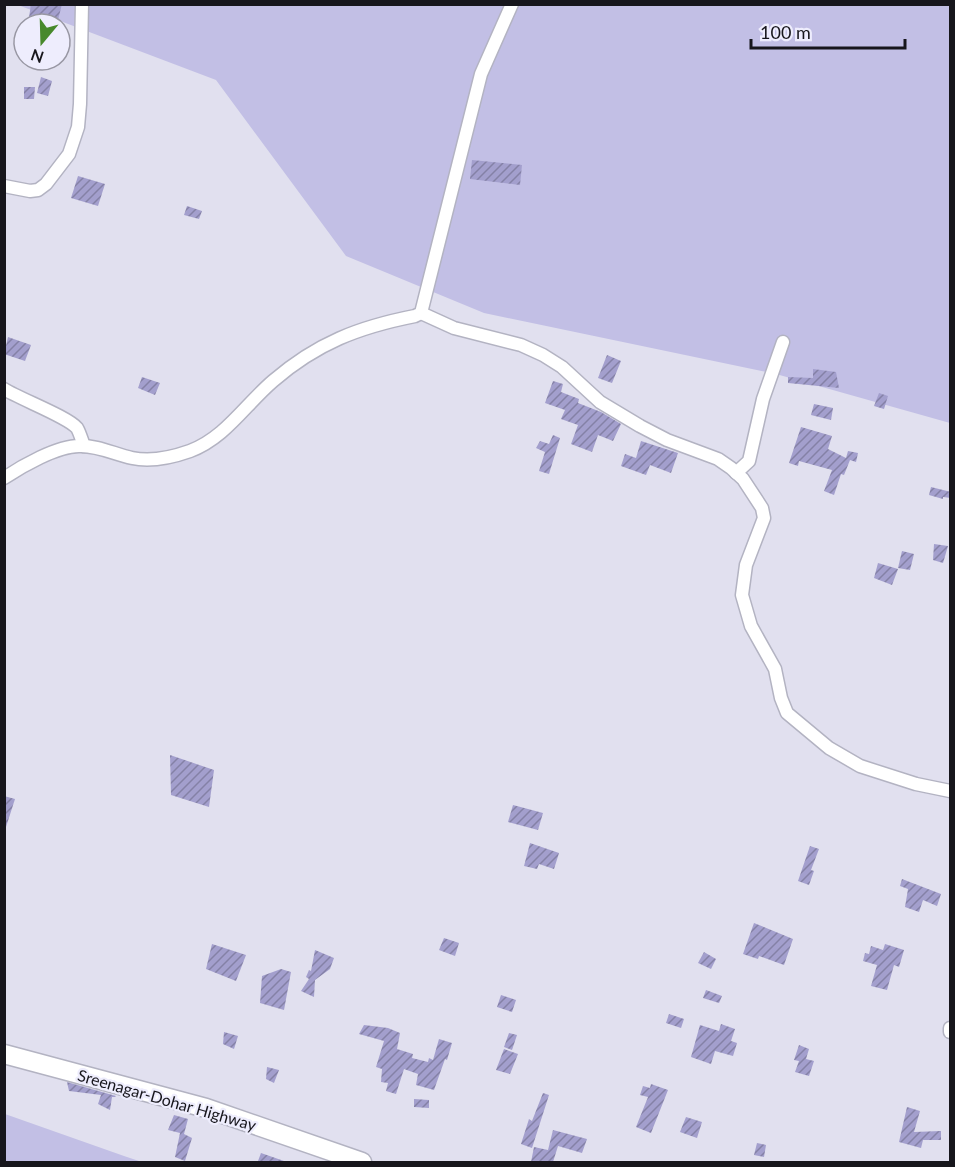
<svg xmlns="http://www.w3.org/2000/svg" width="955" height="1167" font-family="Lato,sans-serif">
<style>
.grass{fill:#c2bfe5}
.building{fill:url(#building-hatch)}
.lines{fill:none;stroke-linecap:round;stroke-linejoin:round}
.minor-casing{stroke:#b3b3c2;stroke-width:15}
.primary-casing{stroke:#b3b3c2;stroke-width:21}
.minor{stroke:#fff;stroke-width:12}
.primary{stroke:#fff;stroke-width:18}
.labels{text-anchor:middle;stroke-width:4.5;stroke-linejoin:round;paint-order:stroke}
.street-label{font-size:16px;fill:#17161c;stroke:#eeedfd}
</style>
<defs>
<pattern id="building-hatch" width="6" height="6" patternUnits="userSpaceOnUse" patternTransform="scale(1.5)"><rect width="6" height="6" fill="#a39fcd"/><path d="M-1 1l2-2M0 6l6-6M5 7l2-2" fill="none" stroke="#8481a6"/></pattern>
</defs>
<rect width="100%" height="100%" fill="#e1e0ef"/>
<g class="grass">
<path d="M18,5h932v418l-174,-49 -292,-61 -138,-57 -130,-176z"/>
<path d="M5,1114l119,42 18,6h-137z"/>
</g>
<g class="building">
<path d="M31,4h31l-5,20h-29z"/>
<path d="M41,77l11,4 -4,15 -11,-3z"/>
<path d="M24,87h11l-1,12h-10z"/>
<path d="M472,160l50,5 -2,20 -50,-6z"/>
<path d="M78,176l27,8 -7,22 -27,-8z"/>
<path d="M187,206l15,5 -3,8 -15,-4z"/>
<path d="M8,337l23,8 -6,16 -21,-7z"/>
<path d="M607,355l14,6 -9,22 -14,-5z"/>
<path d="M813,369l23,3 3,16 -51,-5v-6l25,1z"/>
<path d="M142,377l18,6 -5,12 -17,-7z"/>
<path d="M553,381l10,3 -2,8 18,7 -1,4 23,9 20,12 -8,17 -15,-6 -6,17 -21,-8 7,-19 -17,-6 4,-9 -20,-7z"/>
<path d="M879,393l9,3 -4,13 -10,-3z"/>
<path d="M814,404l19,4 -2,12 -20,-5z"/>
<path d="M801,427l31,9 -4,13 18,9 2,-7 10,2 -2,9 -6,-2 -6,15 -3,-1 -7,21 -10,-4 8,-21 -33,-9 -1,5 -9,-3z"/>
<path d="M553,435l7,3 -11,36 -10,-3 6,-19 -9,-4 4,-7 9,3z"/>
<path d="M641,441l37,12 -7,20 -21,-8 -4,10 -25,-9 4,-12 11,4z"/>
<path d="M931,487l20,5v6l-8,-1v2l-14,-4z"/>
<path d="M934,544l14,2 -5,17 -10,-3z"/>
<path d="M902,551l12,3 -4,16 -12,-2z"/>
<path d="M878,563l20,6 -6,16 -18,-7z"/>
<path d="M170,755l44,15 -5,37 -38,-12z"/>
<path d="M4,796l11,3 -9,28h-2z"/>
<path d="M513,805l30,8 -5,17 -30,-8z"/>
<path d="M530,843l29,10 -5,16 -15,-5 -2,5 -13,-3z"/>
<path d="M810,846l9,3 -8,21 3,1 -5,14 -11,-4z"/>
<path d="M902,879l39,15 -4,12 -14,-6 -4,12 -14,-5 3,-18 -8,-3z"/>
<path d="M754,923l39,16 -9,26 -25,-9 -1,3 -15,-5z"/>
<path d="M444,938l15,5 -4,13 -16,-6z"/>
<path d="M212,944l34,11 -10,26 -30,-12z"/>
<path d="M885,944l19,6 -5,17 -5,-2 -7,25 -16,-4 6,-21 -14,-4 2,-8 4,1 2,-8 12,4z"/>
<path d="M315,950l19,8 -4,11 -15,11 -1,17 -13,-6 8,-12 -3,-2 3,-7 2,1z"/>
<path d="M704,952l12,7 -5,10 -13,-6z"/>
<path d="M281,969l10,3 -7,38 -24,-7 2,-27z"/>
<path d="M706,990l16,6 -3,7 -16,-5z"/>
<path d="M501,995l15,5 -4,12 -15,-5z"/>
<path d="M669,1014l15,5 -3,9 -15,-5z"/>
<path d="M721,1024l14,5 -4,12 6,2 -4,13 -18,-5 -4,13 -20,-7 9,-32 19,6z"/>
<path d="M364,1025l24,3 12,5 -3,16 16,5 -1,4 16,4 1,-4 4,2 6,-21 13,4 -5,17 -2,-1 -11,31 -18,-5 2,-11 -14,-5 -8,25 -10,-3 2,-8 -7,-1 1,-13 -6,-2 8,-26 -25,-7z"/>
<path d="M224,1032l14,4 -4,13 -11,-5z"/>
<path d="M509,1033l8,2 -5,15 -8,-3z"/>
<path d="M799,1045l10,4 -3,10 8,2 -5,15 -14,-4 4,-11 -5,-1z"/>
<path d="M504,1049l14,5 -8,20 -14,-4z"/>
<path d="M267,1067l12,3 -5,13 -8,-4z"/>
<path d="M67,1082l49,14 -1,1h-3l-2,13 -12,-6 3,-9 -32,-4z"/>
<path d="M651,1084l17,6 -17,43 -15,-6 12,-30 -8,-2 3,-9 7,2z"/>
<path d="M543,1093l6,2 -17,53 -11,-4 8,-25 3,2z"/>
<path d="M414,1099l15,1v8l-15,-1z"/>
<path d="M907,1107l13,4 -6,21 27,-1v9h-18l-2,8 -22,-6z"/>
<path d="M174,1115l14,4 -4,15 8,4 -7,23 -10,-4 5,-24 -12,-3z"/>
<path d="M686,1117l16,5 -5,16 -17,-6z"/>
<path d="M553,1130l34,9 -5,14 -24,-7 -5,16h-22l3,-15 14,3z"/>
<path d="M757,1143l9,2 -2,12 -10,-2z"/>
<path d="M261,1153l23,8v1h-21l-5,-1z"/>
</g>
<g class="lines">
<g class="minor-casing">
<g id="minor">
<path d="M4,186l26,5 8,-1 8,-6 23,-30 9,-27 2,-23 2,-100"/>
<path d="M421,313l33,15 67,17 22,10 19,12 38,35 40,24 27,14 51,19 13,9 12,11 19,29 2,10 -18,47 -4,30 9,31 24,43 6,29 6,15 42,35 31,18 56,18 34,7"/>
<path d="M4,389c16,10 64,28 73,39 3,5 5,13 7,18"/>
<path d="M736,473l13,-12 14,-62 20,-57"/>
<path d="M4,478c18,-12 53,-32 75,-32 18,-1 35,8 53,12 18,4 41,-1 58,-7 35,-13 55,-46 83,-70 44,-38 86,-54 142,-65l6,-3 60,-239 31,-70"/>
<path d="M950,1028v4"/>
</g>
</g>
<g class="primary-casing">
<path id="primary" d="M4,1054l202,54 156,54"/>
</g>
<use href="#minor" class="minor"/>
<use href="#primary" class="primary"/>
</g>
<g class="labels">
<g class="street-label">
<text transform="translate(167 1100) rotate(16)" y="6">Sreenagar-Dohar Highway</text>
</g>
</g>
<rect width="955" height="1167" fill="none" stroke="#17161c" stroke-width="12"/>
<g transform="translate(42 42) rotate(199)"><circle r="28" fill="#eeedfd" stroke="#9897a3" stroke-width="1.5"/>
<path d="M0-4.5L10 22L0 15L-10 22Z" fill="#47892c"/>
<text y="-9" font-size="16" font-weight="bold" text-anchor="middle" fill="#17161c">N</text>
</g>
<path d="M751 39v9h154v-9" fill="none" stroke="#17161c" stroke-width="3"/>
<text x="760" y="39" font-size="18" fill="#17161c" stroke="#eeedfd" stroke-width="4.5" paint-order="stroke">100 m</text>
</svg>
